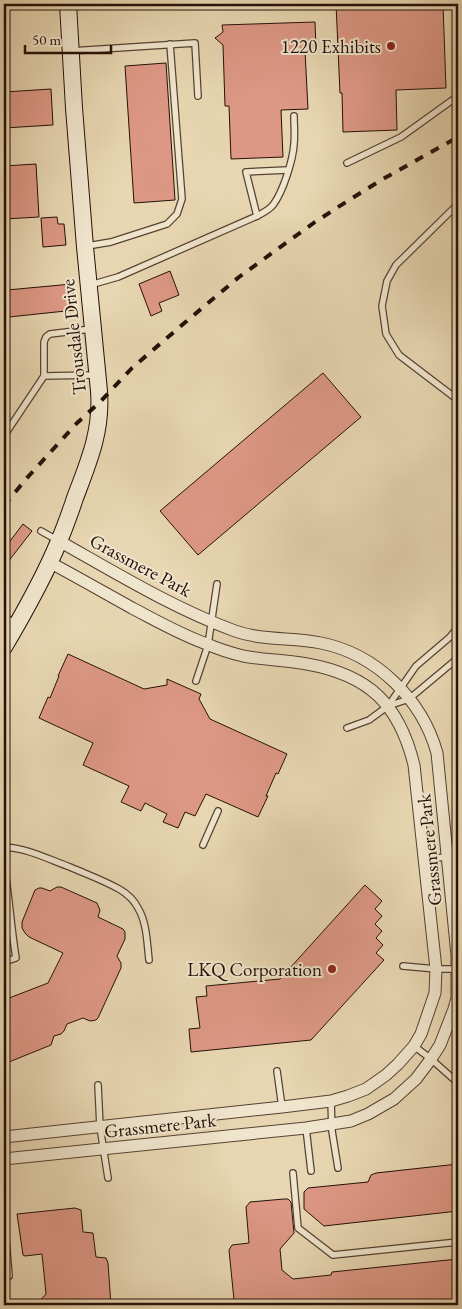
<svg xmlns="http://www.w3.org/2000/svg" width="462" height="1309" font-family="'EB Garamond',serif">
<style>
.building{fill:#dd9885;stroke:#251007}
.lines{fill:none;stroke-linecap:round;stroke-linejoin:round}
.lane-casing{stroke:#564232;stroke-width:8}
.street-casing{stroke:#564232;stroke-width:13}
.secondary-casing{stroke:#251007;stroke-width:18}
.lane{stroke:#efe4cc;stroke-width:5.5}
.street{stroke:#efe4cc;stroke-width:11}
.secondary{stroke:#efe4cc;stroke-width:16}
.rail{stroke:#251007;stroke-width:4;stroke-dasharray:9 9;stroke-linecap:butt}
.poi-dot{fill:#8f2418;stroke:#efe4cc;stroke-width:2}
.labels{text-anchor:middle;stroke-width:4;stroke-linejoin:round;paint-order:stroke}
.poi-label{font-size:19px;fill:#251007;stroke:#efe4cc;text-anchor:end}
.street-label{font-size:19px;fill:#251007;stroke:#efe4cc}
</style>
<rect width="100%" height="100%" fill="#e7d6b1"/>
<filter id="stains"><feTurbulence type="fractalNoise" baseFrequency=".004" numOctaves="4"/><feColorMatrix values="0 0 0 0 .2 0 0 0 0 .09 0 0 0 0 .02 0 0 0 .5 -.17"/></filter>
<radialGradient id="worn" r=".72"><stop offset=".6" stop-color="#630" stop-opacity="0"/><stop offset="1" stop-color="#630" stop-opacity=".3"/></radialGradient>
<g class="building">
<path d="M336,4h107l3,84 -50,2 1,40 -54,2 -1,-39h-2z"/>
<path d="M315,22l1,26h-2l1,2 -10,1 3,58 -27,1 2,47 -52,2 -2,-53h-4l-2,-61 -8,-7 8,-6 -1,-7z"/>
<path d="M166,63l9,137 -41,3 -9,-137z"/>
<path d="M51,89l2,36 -49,3v-36z"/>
<path d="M36,164l3,53 -35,2v-53z"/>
<path d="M57,217l1,7h6l2,21 -23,2 -2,-29z"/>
<path d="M170,271l9,24 -20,8 3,8 -11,5 -12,-32z"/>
<path d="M72,284l3,26 -66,7 -2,-27z"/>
<path d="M323,373l38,44 -163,138 -38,-44z"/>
<path d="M23,524l9,7 -28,36v-18z"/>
<path d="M68,654l76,35 23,-4v-6l34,15 -2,5 11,20 77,35 -9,20 -2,-1 -10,23h2l-10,21 -52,-23 -11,22 -10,-4 -7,16 -15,-6 4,-8 -22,-11 -4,8 -20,-9 8,-16 -46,-21 10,-22 -54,-25 9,-21 2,1 9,-22h-1z"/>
<path d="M365,885l17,16 -7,8 7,7 -7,8 7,7 -6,7 7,7 -7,8 8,7 -73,80 -120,12 -2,-23 11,-1 -4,-31 11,-1 -1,-10 74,-7z"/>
<path d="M57,887h4l36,16 3,7 -2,7 25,12 2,3v7l-8,17 4,7v5l-23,50 -2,2 -6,1 -7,-3 -16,6 -3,7 -3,3 -7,2 -3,9 -47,19v-64l44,-17 15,-30 -34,-16 -4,-4 -3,-5v-6l13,-32 4,-2h3l8,3z"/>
<path d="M458,1164v47l-134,15 -20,-17v-17l4,-4 60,-6 3,-7 5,-2z"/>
<path d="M284,1199h4l3,3 3,31 -14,16 2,21 11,9 38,-4 1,-3 126,-13v46l-222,-1 -2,-4 -5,-50 3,-5 17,-2 -3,-36 4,-5z"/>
<path d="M75,1208l6,2 2,22 10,1 3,24 10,1 2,5 3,42h-75l10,-11 -4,-40 -17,2 -2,-1 -6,-41z"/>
</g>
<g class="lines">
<g class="lane-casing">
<g id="lane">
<path d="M71,51l124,-8 3,53"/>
<path d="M347,163l54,-26 57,-41"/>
<path d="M458,204l-62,61 -9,16 -5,25 4,28 13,21 59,45"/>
<path d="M257,216l-11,-44 42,-2"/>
<path d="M87,246l24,-4 56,-18 10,-10 5,-15 -12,-155"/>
<path d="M90,285l28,-8 139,-61c6,-3 12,-6 16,-11 10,-13 20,-45 21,-61 1,-9 0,-18 0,-28"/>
<path d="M44,376l51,-1"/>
<path d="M4,436l40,-60v-34l2,-5 4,-3 41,-5"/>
<path d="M41,531l16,9"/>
<path d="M4,617l11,6"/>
<path d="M196,681l12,-36 9,-61"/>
<path d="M388,706l28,-40 34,-29 8,-10"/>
<path d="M347,728l22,-8 19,-14 21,-7 49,-41"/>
<path d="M203,845l15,-34"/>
<path d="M4,847c23,1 44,12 66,20 16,7 33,13 49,22 7,4 15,11 19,19 9,15 9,35 11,52"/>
<path d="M424,860l34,-5"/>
<path d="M4,864c5,31 7,63 12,94l-12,4"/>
<path d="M403,966l33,3h22"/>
<path d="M414,1046l17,13 27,24"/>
<path d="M277,1071l5,36"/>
<path d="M98,1085l2,42 8,51"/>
<path d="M331,1101l1,30 6,37"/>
<path d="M306,1128l5,43"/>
<path d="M293,1173l5,55 35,27 125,-13"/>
<path d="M4,1214l5,62h-5"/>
</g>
</g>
<g class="street-casing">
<g id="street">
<path d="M4,1137l278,-30 49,-6 17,-5 18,-7 20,-14 12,-11 16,-18 7,-12 14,-41 1,-24 -22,-204c-15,-61 -45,-90 -107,-101 -21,-4 -43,-4 -64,-8 -12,-3 -25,-7 -36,-12 -26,-9 -50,-23 -75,-36 -27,-15 -55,-31 -83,-46"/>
<path d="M4,1159l302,-31 45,-7 17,-7 26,-15 22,-20 15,-20 9,-14 14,-36 3,-11v-43l-20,-202c-15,-54 -61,-99 -116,-110 -28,-6 -58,-2 -86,-12 -62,-23 -119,-58 -176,-90"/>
</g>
</g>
<g class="secondary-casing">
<path id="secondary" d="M4,647c20,-34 40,-69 55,-106 6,-14 11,-28 16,-43 14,-37 27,-67 24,-107l-14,-144 -11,-139 -6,-104"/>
</g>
<use href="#lane" class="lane"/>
<use href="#street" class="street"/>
<use href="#secondary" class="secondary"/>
<path class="rail" d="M4,506l22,-27 51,-56 23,-21 32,-34 50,-43 57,-48 76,-55 31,-20 37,-23 75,-42"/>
</g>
<g class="poi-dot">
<circle cx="391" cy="46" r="5"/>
<circle cx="332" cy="969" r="5"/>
</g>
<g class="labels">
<g class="poi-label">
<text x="381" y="53">1220 Exhibits</text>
<text x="322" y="976">LKQ Corporation</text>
</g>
<g class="street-label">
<text transform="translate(73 337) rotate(-96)" y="7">Trousdale Drive</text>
<text transform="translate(141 565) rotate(28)" y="7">Grassmere Park</text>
<text transform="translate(429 850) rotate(-96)" y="7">Grassmere Park</text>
<text transform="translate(160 1125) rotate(-6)" y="7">Grassmere Park</text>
</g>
</g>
<rect width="462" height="1309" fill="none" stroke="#e7d6b1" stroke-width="20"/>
<rect x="5" y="5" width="452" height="1299" fill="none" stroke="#251007" stroke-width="2.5"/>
<rect x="10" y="10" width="442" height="1289" fill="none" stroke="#251007"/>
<path d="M25 45v8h86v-8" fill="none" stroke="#251007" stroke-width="2.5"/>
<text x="32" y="45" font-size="15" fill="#251007" stroke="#efe4cc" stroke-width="4" paint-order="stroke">50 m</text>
<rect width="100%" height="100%" filter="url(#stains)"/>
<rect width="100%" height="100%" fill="url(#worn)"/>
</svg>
